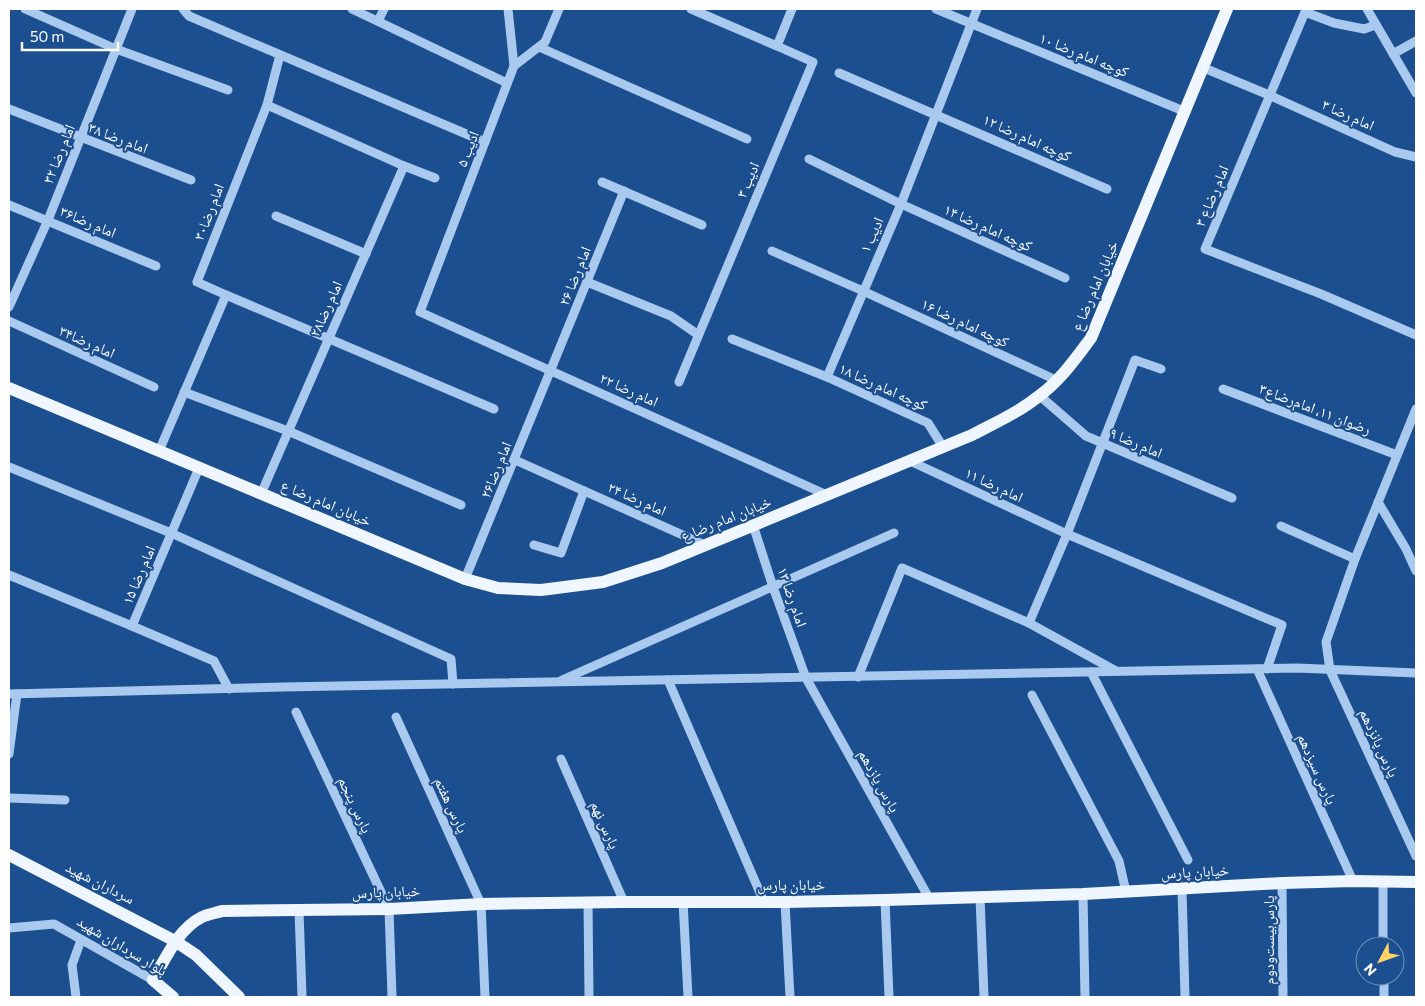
<svg xmlns="http://www.w3.org/2000/svg" width="1425" height="1006" font-family="Commissioner,'Noto Naskh Arabic',sans-serif">
<style>
.lines{fill:none;stroke-linecap:round;stroke-linejoin:round}
.minor{stroke:#a9c9ee;stroke-width:9}
.major{stroke:#f0f6ff;stroke-width:12}
.labels{text-anchor:middle;stroke-width:4;stroke-linejoin:round;paint-order:stroke}
.street-label{font-size:15px;fill:#fff;stroke:#1b4f8f}
</style>
<rect width="100%" height="100%" fill="#1b4f8f"/>
<g class="lines">
<g class="minor">
<path d="M25,9l91,40 112,41"/>
<path d="M183,9l6,7 296,126"/>
<path d="M352,9l155,74"/>
<path d="M508,9l6,57"/>
<path d="M559,9l-14,33 -31,24 -94,246 407,183"/>
<path d="M691,9l86,37"/>
<path d="M936,9l250,103"/>
<path d="M1367,9l49,84"/>
<path d="M378,21l6,-12"/>
<path d="M1376,25l-12,4 -30,-6 -29,-11 -100,237 116,45 95,41"/>
<path d="M539,47l208,92"/>
<path d="M1393,54l23,-13"/>
<path d="M1204,68l65,27 126,57 21,5"/>
<path d="M839,73l268,116"/>
<path d="M267,105l13,-50"/>
<path d="M9,109l182,71"/>
<path d="M809,159l92,45 164,74"/>
<path d="M602,182l100,43"/>
<path d="M9,205l147,61"/>
<path d="M276,216l90,38"/>
<path d="M772,251l91,40 193,89"/>
<path d="M587,282l84,34 26,18"/>
<path d="M226,295l268,114"/>
<path d="M9,307l39,-87 84,-211"/>
<path d="M9,321l145,66"/>
<path d="M732,339l95,38 74,-173 76,-195"/>
<path d="M1161,369l-26,-9 -68,174 215,91 -15,44"/>
<path d="M827,377l101,46 15,24"/>
<path d="M679,382l134,-320 -36,-16 15,-37"/>
<path d="M1223,389l174,66"/>
<path d="M184,392l104,39 173,74"/>
<path d="M1040,396l46,40 146,62"/>
<path d="M1416,409l-61,150 -29,83 4,28 86,186"/>
<path d="M159,451l67,-156 -29,-13 70,-177 137,61"/>
<path d="M515,460l190,85"/>
<path d="M9,467l162,66 280,126 2,25"/>
<path d="M261,494l143,-328 31,12"/>
<path d="M1378,502l28,47 10,22"/>
<path d="M753,525l20,62 33,91 123,220"/>
<path d="M1281,526l74,33"/>
<path d="M534,545l27,8 23,-62"/>
<path d="M9,575l123,51 67,-158"/>
<path d="M465,579l159,-388"/>
<path d="M1029,623l87,48"/>
<path d="M132,626l82,35 15,28"/>
<path d="M1257,669l96,212"/>
<path d="M1091,672l97,188"/>
<path d="M858,677l44,-109 127,55 38,-89 -157,-73"/>
<path d="M562,680l332,-147"/>
<path d="M668,680l96,222"/>
<path d="M9,694l275,-7 1013,-19 119,5"/>
<path d="M1032,695l87,166 7,31"/>
<path d="M296,712l93,197 3,88"/>
<path d="M396,717l85,187 4,93"/>
<path d="M9,754l8,-60"/>
<path d="M561,759l63,143"/>
<path d="M9,798l56,2"/>
<path d="M1383,881v65"/>
<path d="M1282,883l1,114"/>
<path d="M1182,889l3,108"/>
<path d="M1083,894l2,103"/>
<path d="M980,897l4,100"/>
<path d="M885,900l4,97"/>
<path d="M683,901l5,96"/>
<path d="M588,902l1,95"/>
<path d="M785,902l5,95"/>
<path d="M299,910l3,87"/>
<path d="M9,928l45,-4 99,56"/>
<path d="M1384,976v21"/>
<path d="M76,997l-4,-32 9,-25"/>
</g>
<g class="major">
<path d="M9,388l456,191 33,9 43,2 62,-8 59,-19 310,-128c23,-12 47,-23 67,-39 21,-15 37,-38 52,-58l136,-329"/>
<path d="M9,855l166,86 21,14 43,42"/>
<path d="M173,997l-20,-17c13,-22 25,-51 49,-63 6,-3 14,-4 20,-6l167,-2 92,-5 143,-2h161l100,-2 198,-6 199,-11 71,-2 63,1"/>
</g>
</g>
<g class="labels">
<g class="street-label">
<text transform="translate(1084 55) rotate(22)" y="5">کوچه امام رضا ۱۰</text>
<text transform="translate(1348 115) rotate(24)" y="5">امام رضا ۳</text>
<text transform="translate(118 138) rotate(21)" y="5">امام رضا ۳۸</text>
<text transform="translate(1027 138) rotate(24)" y="5">کوچه امام رضا ۱۲</text>
<text transform="translate(468 149) rotate(-69)" y="5">ادیب ۵</text>
<text transform="translate(59 154) rotate(-68)" y="5">امام رضا ۳۲</text>
<text transform="translate(748 180) rotate(-67)" y="5">ادیب ۳</text>
<text transform="translate(1212 196) rotate(-67)" y="5">امام رضا‌ع ۳</text>
<text transform="translate(209 212) rotate(-69)" y="5">امام رضا۳۰</text>
<text transform="translate(88 222) rotate(23)" y="5">امام رضا۳۶</text>
<text transform="translate(988 228) rotate(24)" y="5">کوچه امام رضا ۱۴</text>
<text transform="translate(872 235) rotate(-66)" y="5">ادیب ۱</text>
<text transform="translate(575 276) rotate(-68)" y="5">امام رضا ۲۶</text>
<text transform="translate(1095 286) rotate(-67)" y="5">خیابان امام رضا ع</text>
<text transform="translate(326 309) rotate(-66)" y="5">امام رضا۲۸</text>
<text transform="translate(965 323) rotate(25)" y="5">کوچه امام رضا ۱۶</text>
<text transform="translate(87 342) rotate(24)" y="5">امام رضا۳۴</text>
<text transform="translate(883 387) rotate(24)" y="5">کوچه امام رضا ۱۸</text>
<text transform="translate(629 390) rotate(24)" y="5">امام رضا ۲۲</text>
<text transform="translate(1315 409) rotate(21)" y="5">رضوان ۱۱، امام‌رضا‌ع‌۳</text>
<text transform="translate(1136 443) rotate(23)" y="5">امام رضا ۹</text>
<text transform="translate(496 470) rotate(-68)" y="5">امام رضا۲۶</text>
<text transform="translate(994 485) rotate(25)" y="5">امام رضا ۱۱</text>
<text transform="translate(637 499) rotate(24)" y="5">امام رضا ۲۴</text>
<text transform="translate(326 503) rotate(23)" y="5">خیابان امام رضا ع</text>
<text transform="translate(726 519) rotate(-22)" y="5">خیابان امام رضا ع</text>
<text transform="translate(139 575) rotate(-67)" y="5">۱۵ امام رضا</text>
<text transform="translate(792 597) rotate(71)" y="5">امام رضا ۱۳</text>
<text transform="translate(1379 743) rotate(65)" y="5">پارس‌ پانزدهم</text>
<text transform="translate(1317 769) rotate(66)" y="5">پارس‌ سیزدهم</text>
<text transform="translate(879 781) rotate(61)" y="5">پارس‌‌ یازدهم</text>
<text transform="translate(355 805) rotate(65)" y="5">پارس‌‌ پنجم</text>
<text transform="translate(451 805) rotate(65)" y="5">پارس‌‌ هفتم</text>
<text transform="translate(605 825) rotate(66)" y="5">پارس‌‌ نهم</text>
<text transform="translate(1195 872) rotate(-3)" y="5">خیابان پارس</text>
<text transform="translate(100 883) rotate(27)" y="5">سرداران شهید</text>
<text x="791" y="890">خیابان پارس</text>
<text transform="translate(386 892) rotate(-2)" y="5">خیابان پارس</text>
<text transform="translate(1269 940) rotate(-90)" y="5">پارس‌بیست‌و‌دوم</text>
<text transform="translate(122 946) rotate(31)" y="5">بلوار سرداران شهید</text>
</g>
</g>
<rect width="1425" height="1006" fill="none" stroke="#ffffff" stroke-width="20"/>
<g transform="translate(1380 961) rotate(229)"><circle r="24" fill="#1b4f8f" stroke="#7695bc"/>
<path d="M0-4L9 19L0 12L-9 19Z" fill="#ffd166"/>
<text y="-8" font-size="14" font-weight="bold" text-anchor="middle" fill="#ffffff">N</text>
</g>
<path d="M22 42v8h96v-8" fill="none" stroke="#ffffff" stroke-width="2.5"/>
<text x="30" y="42" font-size="15" fill="#ffffff" stroke="#1b4f8f" stroke-width="4" paint-order="stroke">50 m</text>
</svg>
